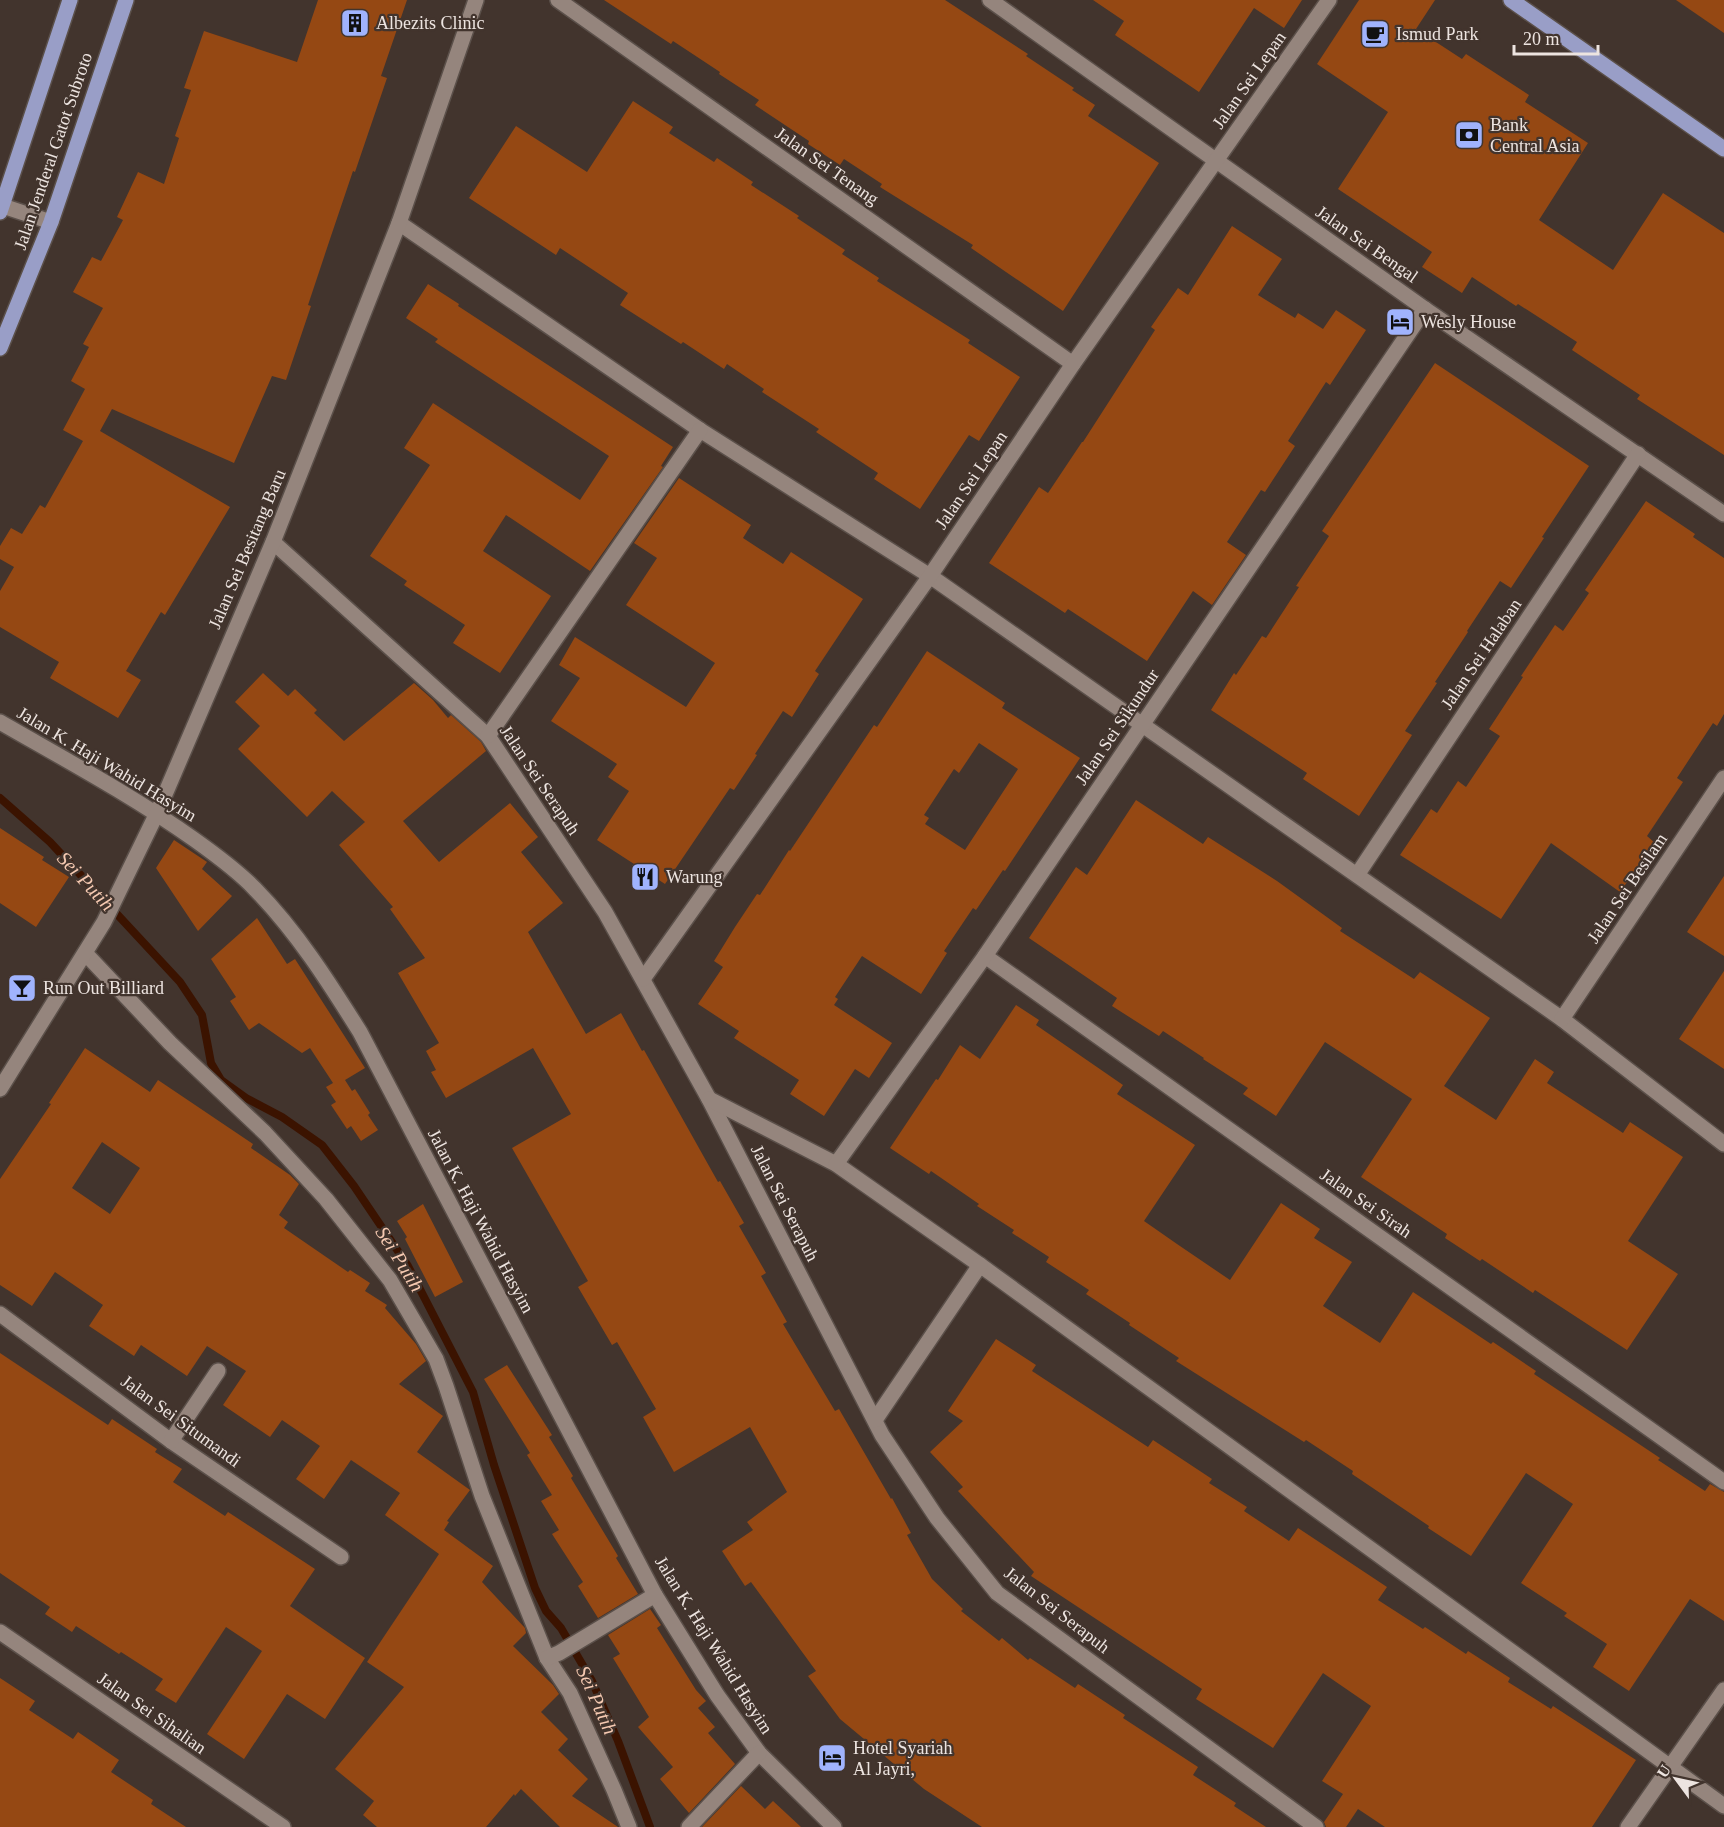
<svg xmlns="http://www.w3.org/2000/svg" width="1724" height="1827" font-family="'Times New Roman',serif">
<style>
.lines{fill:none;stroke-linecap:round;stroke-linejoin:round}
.stream{stroke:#3b1300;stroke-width:8}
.building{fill:#954813;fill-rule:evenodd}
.minor-casing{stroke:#5b504a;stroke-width:18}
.major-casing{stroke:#5b504a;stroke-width:18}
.minor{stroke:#95857d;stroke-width:15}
.major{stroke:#999ec7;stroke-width:15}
.labels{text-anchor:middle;stroke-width:4.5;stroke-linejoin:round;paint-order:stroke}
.poi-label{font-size:18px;fill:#ede4e0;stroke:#42342d;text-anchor:start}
.street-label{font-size:18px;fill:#ede4e0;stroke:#42342d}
.water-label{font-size:20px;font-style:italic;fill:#f5c9b1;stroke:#42342d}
</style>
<rect width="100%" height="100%" fill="#42342d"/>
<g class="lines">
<path class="stream" d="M0,798l50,44 130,140 22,33 9,48 10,17 25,18 36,19 40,28 32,41 54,80 65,126 21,73 41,123 11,23 15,17 31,53 26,60 32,86"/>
</g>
<g class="building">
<path d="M318,0h89l-26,76 6,2 -32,94 -2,-1 -23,68 -22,66 3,1 -25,74 -14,-4 -38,87 -122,-54 -12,22 130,76 -65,108 -4,-3 -35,59 15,9 -23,38 -68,-40 9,-16 -59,-35v-36l14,-24 -14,-8v-13l11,-18 11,6 18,-29 5,3 38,-67 -20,-11 22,-41 -14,-8 18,-34 -6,-3 20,-36 -30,-16 19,-35 9,4 22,-41 -6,-3 21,-45 26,12 15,-46 -4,-2 16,-46 -7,-2 20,-57 93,31z"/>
<path d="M604,0h341l83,54 -2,2 48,32 -2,2 23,15 -7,11 71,47 -96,148 -92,-63 2,-3 -93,-58 2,-3 -38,-25 -4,6 -32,-21 1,-3 -54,-36 4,-5 -40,-26 1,-2 -47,-31 -2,3z"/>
<path d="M1093,0h209l-18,28 -30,-20 -55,84 -84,-57 9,-14z"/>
<path d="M1359,0h76l-19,29 46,30 4,-5 63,41 -4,7 63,41 -49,77 74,50 50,-77 61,40v222l-87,-56 3,-4 -68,-45 5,-8 -59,-38 -2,2 -44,-29 -10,16 -40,-26 10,-15 -94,-63 50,-77 -71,-48z"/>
<path d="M1676,0h48v33z"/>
<path d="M633,101l40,26 -4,6 45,29 3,-4 36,24 -2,3 48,31 -2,2 48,32 -3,4 37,24 -2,3 93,59 -2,3 52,34 -41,64 -10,-6 -49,74 -46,-30 4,-6 -62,-41 3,-3 -57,-37 2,-3 -37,-25 -3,5 -41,-27 -2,2 -61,-39 8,-12 -68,-45 -4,7 -87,-57 47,-72 71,46z"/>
<path d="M1232,226l50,33 -24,36 37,23 3,-5 25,16 13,-19 30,20 -36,55 -4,-3 -38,59 7,5 -30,46 -4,-2 -34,52 19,13 -34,50 -19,-14 -46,70 -79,-52 -3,4 -76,-50 50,-76 9,6 34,-51h1l72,-112 -4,-3 27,-39 10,7z"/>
<path d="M428,284l31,20 -1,2 215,141 -12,19 2,1 -73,104 -84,-56 -23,36 68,45 -51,77 -47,-30 12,-18 -61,-40 3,-4 -37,-25 60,-91 -26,-17 29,-45 147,97 29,-44 -174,-114 3,-3 -32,-21z"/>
<path d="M1435,363l154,103 -47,71 2,1 -33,50 -11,-7 -33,50 1,1 -33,50 2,1 -32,48 7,4 -53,81 -56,-37 4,-6 -96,-63 23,-37 2,2 26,-39 4,2 33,-51 -3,-1 33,-50 -7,-5z"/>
<path d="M679,478l72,47 -8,13 40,26 8,-12 72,47 -48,72 4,3 -27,43 -9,-6 -28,43 2,1 -23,35 -4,-2 -65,96 -68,-44 32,-49 -21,-14 9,-13 -66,-43 29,-43 -21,-13 16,-28 111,70 29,-44 -89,-58 31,-47 -23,-15z"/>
<path d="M1646,501l49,33 -2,3 31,21v156l-7,12 -4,-3 -36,55 6,4 -36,54 8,7 -35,49 -69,-49 -50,76 -101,-64 31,-46 6,4 21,-32 8,6 34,-51 -11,-7 34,-52 -2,-1 34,-51 8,6 26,-38 -4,-3z"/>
<path d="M927,651l78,52 -3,5 78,50 -75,113 -2,-1 -27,40 -3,-2 -29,43 3,2 -26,41 -59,-38 -27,41 3,2 -4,6 58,38 -23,35 -14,-9 -31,47 -34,-22 9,-14 -65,-42 5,-7 -41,-27 25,-37 -9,-6 21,-34 22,-33 3,1 29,-45 1,1 84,-126 3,2zM979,743l39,26 -53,81 -40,-26 4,-6 -5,-3 30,-46 5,4z"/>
<path d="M263,673l25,23 7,-7 22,21 -3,3 30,28 70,-58 19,17 15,18 3,-3 30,27 5,9 -83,70 36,41 71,-59 28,34 -17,15 42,51 -35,29 58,102 35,-21 21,38 2,-1 74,132 2,-1 24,42 -5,3 27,47 -5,3 26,46 -4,2 52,87 4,-2 52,90 1,-1 19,35 -4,2 25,44 31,30 -2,2 38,30 3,-3 26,22 2,-2 45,30 3,-4 47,31 -2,3 75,49 -5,8 43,28 -2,3 32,21h-284l-58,-38 -84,-70 -32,-43 8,-5 -65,-89 -6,4 -23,-35 31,-21 -6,-8 40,-30 -37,-65 -76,45 -31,-55 13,-8 -39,-67 -5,3 -34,-58 10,-6 -76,-133 59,-34 -38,-66 -87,50 -15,-26 5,-2 -10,-19 13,-8 -41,-70 27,-15 -35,-49 3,-2 -54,-62 26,-23 -33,-31 -25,26 -69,-68 22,-23 -25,-24z"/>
<path d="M1136,800l67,44 5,-7 69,44 65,47 -2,3 74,48 6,-7 70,46 -46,68 52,34 39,-61 19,13 -7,11 76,50 7,-11 53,35 -55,84 50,33 -51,76 -92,-60 -2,3 -51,-34 -2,2 -35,-23 2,-4 -86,-57 51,-78 -87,-57 -49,74 -33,-22 5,-6 -45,-29 1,-1 -41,-27 -4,5 -47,-30 5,-8 -88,-60 47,-71 11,8z"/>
<path d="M0,828l44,29 -2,3 27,17 -33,50 -36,-24z"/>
<path d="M174,840l33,22 -5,7 30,27 -34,35 -42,-63z"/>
<path d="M1724,876v80l-37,-24z"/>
<path d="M257,918l30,46 8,-5 70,109 -20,12 7,11 3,-2 15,24 -2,2 10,15 -17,11 -10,-15 -4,3 -16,-24 5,-3 -10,-15 7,-4 -23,-35 -8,5 -43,-30 -10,7 -19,-29 6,-4 -25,-38z"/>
<path d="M1724,971v98l-45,-30z"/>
<path d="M1016,1005l23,15 -3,5 87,60 -6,9 78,51 -51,76 33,23 53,36 51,-77 39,26 -6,9 38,24 -29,44 57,37 33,-51 78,52 2,-2 43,29 -2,3 126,84 -2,2 47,31 5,-7 14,8v129l-34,-22 -61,92 -36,-24 14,-23 -43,-28 3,-3 -46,-30 52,-79 -47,-31 -55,83 -43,-28 1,-2 -77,-52 1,-3 -47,-31 -2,2 -128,-81 3,-3 -50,-33 1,-2 -44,-29 3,-4 -43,-28 3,-5 -37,-24 2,-3 -37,-24 2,-2 -48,-33 -2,3 -39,-26 46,-69 2,1 22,-35 20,14z"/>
<path d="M85,1048l65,44 8,-12 95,64 -2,4 39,27 9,9 -20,31 9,7 -4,6 64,44 2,-2 20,13 -5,8 22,14 -2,3 31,36 10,17 -27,23 44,32 -26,36 53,38 -23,31 2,1 -5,8 49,36 -11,16 43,46 1,5 -13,13 40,39 6,9 -18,18 27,27 -10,11 30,29 -16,17 46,31h-58l-39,-38 -6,7 -1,-2 -28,33h-109l-14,-12 11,-14 -39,-32 69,-82 -37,-25 72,-108 -54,-39 15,-22 -49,-33 -27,39 -28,-20 24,-33 -38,-26 -12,17 -47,-32 23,-34 -39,-25 -20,30 -46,-31 -7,11 -45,-30 14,-21 -48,-33 -23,34 -32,-21v-106l51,-75 -2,-1zM102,1142l38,26 -30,46 -38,-26z"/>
<path d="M423,1204l40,78 -28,15 -30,-58 2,-2 -10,-16z"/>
<path d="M996,1339l40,26 -4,6 116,76 5,-7 59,39 -3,4 38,24 -3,4 45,30 9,-13 89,59 -9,13 45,29 2,-2 41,27 2,-3 42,27 -2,4 43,27 2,-3 83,54 -44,67h-207l-27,-18 -12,18h-20l-2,-5 19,-28 -21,-13 49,-75 -48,-33 -50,75 -77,-49 6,-10 -171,-113 3,-4 -76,-81 5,-4 -33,-35 33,-31 -15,-10z"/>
<path d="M0,1353l108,72 4,-6 45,30 -2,3 27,17 -9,13 52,34 3,-4 87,57 -25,37 75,52 -40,61 -38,-25 -43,65 -37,-25 55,-83 -36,-24 -50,76 -21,-13 8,-11 -42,-27 -2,2 -43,-28 -4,6 -27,-18 5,-7 -50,-34z"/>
<path d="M507,1365l45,70 -3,2 24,39 -2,2 47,78 -2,2 22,36 -40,24 -20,-32 5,-4 -31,-48 7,-4 -18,-29 11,-6 -25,-40 3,-2 -46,-74z"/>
<path d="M650,1609l11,16 -4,3 39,62 10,11 -8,7 17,19 -7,6 27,31 -46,49 -29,-34 13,-12 -35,-40 11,-10 -36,-59 7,-4 -12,-19z"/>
<path d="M0,1678l35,23 -6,9 44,29 5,-7 41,28 -8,12 42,28 -2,4 35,23h-186z"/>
<path d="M741,1786l24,23 8,-8 28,26h-99z"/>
</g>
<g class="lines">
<g class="minor-casing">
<g id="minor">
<path d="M558,0l515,364"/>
<path d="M990,0l435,309 299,205"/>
<path d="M0,205l51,17"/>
<path d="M399,223l301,207 230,146 632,443 162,125"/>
<path d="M273,542l215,194 117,176 104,187 173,336 55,83 60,75 319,234"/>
<path d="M0,722c66,38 133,74 195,118 21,15 43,31 60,49 42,43 73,92 105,143l295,563 62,100 42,58 75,74"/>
<path d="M488,736l212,-306"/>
<path d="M1357,875l281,-421"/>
<path d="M85,953l85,90 95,90 61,66 64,81 46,79 10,27 36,110 65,162 23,35 44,97 15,37"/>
<path d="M985,956l739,526"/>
<path d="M643,979l287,-403 143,-212 256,-364"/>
<path d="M1562,1019l162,-241"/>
<path d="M0,1089l104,-167 53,-109 116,-271 126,-319 77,-223"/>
<path d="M709,1099l127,65 144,101 744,541"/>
<path d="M836,1164l149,-208 440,-647"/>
<path d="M0,1314l171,127 170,116"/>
<path d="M875,1420l105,-155"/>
<path d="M171,1441l47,-70"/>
<path d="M0,1632l283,195"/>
<path d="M547,1658l12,-5 96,-58"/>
<path d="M689,1827l70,-74"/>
<path d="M1628,1827l96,-137"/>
</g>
</g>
<g class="major-casing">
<g id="major">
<path d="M1511,0l213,149"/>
<path d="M0,212l70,-212"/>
<path d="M0,348l51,-126 75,-222"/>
</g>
</g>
<use href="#minor" class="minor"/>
<use href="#major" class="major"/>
</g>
<defs>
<g id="building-square" transform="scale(1.5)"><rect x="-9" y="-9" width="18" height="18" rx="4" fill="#a0b3fd" stroke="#42342d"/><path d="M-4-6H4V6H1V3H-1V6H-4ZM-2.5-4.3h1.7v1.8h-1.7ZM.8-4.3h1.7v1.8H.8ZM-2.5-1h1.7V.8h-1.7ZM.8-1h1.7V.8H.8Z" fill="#111"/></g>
<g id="cafe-square" transform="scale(1.5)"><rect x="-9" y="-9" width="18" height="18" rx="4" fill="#a0b3fd" stroke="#42342d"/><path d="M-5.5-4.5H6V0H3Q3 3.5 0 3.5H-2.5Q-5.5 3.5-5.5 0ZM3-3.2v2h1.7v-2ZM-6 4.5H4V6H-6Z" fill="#111"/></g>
<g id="bank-square" transform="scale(1.5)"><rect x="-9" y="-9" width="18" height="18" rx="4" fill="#a0b3fd" stroke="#42342d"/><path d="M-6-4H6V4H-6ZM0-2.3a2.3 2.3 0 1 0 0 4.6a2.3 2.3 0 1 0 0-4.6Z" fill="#111"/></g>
<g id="hotel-square" transform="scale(1.5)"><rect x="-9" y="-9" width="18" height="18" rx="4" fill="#a0b3fd" stroke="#42342d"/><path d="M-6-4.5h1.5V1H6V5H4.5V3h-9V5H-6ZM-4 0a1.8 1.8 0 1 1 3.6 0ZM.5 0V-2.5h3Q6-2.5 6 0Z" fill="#111"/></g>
<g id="restaurant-square" transform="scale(1.5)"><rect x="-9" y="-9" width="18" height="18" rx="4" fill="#a0b3fd" stroke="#42342d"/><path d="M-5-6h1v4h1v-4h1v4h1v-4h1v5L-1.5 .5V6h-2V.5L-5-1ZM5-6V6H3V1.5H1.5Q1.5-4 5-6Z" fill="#111"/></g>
<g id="bar-square" transform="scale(1.5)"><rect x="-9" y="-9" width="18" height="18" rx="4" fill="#a0b3fd" stroke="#42342d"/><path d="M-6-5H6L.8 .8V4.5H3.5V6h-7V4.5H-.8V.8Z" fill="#111"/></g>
</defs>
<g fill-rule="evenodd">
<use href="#building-square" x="355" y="23"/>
<use href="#cafe-square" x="1375" y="34"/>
<use href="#bank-square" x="1469" y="135"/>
<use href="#hotel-square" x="1400" y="322"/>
<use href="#restaurant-square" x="645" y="877"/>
<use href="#bar-square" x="22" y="988"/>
<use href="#hotel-square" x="832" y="1758"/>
</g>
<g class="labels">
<g class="poi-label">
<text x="376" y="29">Albezits Clinic</text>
<text x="1396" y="40">Ismud Park</text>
<text x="1490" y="131">Bank<tspan x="1490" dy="21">Central Asia</tspan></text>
<text x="1421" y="328">Wesly House</text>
<text x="666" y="883">Warung</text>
<text x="43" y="994">Run Out Billiard</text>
<text x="853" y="1754">Hotel Syariah<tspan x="853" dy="21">Al Jayri,</tspan></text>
</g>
<g class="street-label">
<text transform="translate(1249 80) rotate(-55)" y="6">Jalan Sei Lepan</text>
<text transform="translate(53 151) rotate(-71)" y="6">Jalan Jenderal Gatot Subroto</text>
<text transform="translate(827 166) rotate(35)" y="6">Jalan Sei Tenang</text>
<text transform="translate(1367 244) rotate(35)" y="6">Jalan Sei Bengal</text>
<text transform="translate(971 480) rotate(-56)" y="6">Jalan Sei Lepan</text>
<text transform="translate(247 549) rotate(-67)" y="6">Jalan Sei Besitang Baru</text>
<text transform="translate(1481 654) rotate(-56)" y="6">Jalan Sei Halaban</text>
<text transform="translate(1117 727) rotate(-56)" y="6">Jalan Sei Sikundur</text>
<text transform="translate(107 764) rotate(31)" y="6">Jalan K. Haji Wahid Hasyim</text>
<text transform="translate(540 780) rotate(56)" y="6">Jalan Sei Serapuh</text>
<text transform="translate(1627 888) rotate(-56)" y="6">Jalan Sei Besilam</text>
<text transform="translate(785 1203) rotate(63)" y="6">Jalan Sei Serapuh</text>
<text transform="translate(1366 1203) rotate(35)" y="6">Jalan Sei Sirah</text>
<text transform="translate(481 1221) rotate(62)" y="6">Jalan K. Haji Wahid Hasyim</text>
<text transform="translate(181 1421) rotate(36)" y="6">Jalan Sei Situmandi</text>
<text transform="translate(1057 1610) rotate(38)" y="6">Jalan Sei Serapuh</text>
<text transform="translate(714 1645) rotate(58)" y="6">Jalan K. Haji Wahid Hasyim</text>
<text transform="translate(152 1713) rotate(35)" y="6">Jalan Sei Sihalian</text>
</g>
<g class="water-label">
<text transform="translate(86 881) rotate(47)" y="7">Sei Putih</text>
<text transform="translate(400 1259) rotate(58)" y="7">Sei Putih</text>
<text transform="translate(597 1700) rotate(66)" y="7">Sei Putih</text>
</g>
</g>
<g transform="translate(1676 1779) rotate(303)" stroke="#42342d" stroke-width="4.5" paint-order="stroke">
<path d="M0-4.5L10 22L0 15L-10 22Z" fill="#ede4e0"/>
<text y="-9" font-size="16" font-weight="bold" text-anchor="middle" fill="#ede4e0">U</text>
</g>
<path d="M1514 45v9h84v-9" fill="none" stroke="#ede4e0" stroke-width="3"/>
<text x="1523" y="45" font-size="18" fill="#ede4e0" stroke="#42342d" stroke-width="4.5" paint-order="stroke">20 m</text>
</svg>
